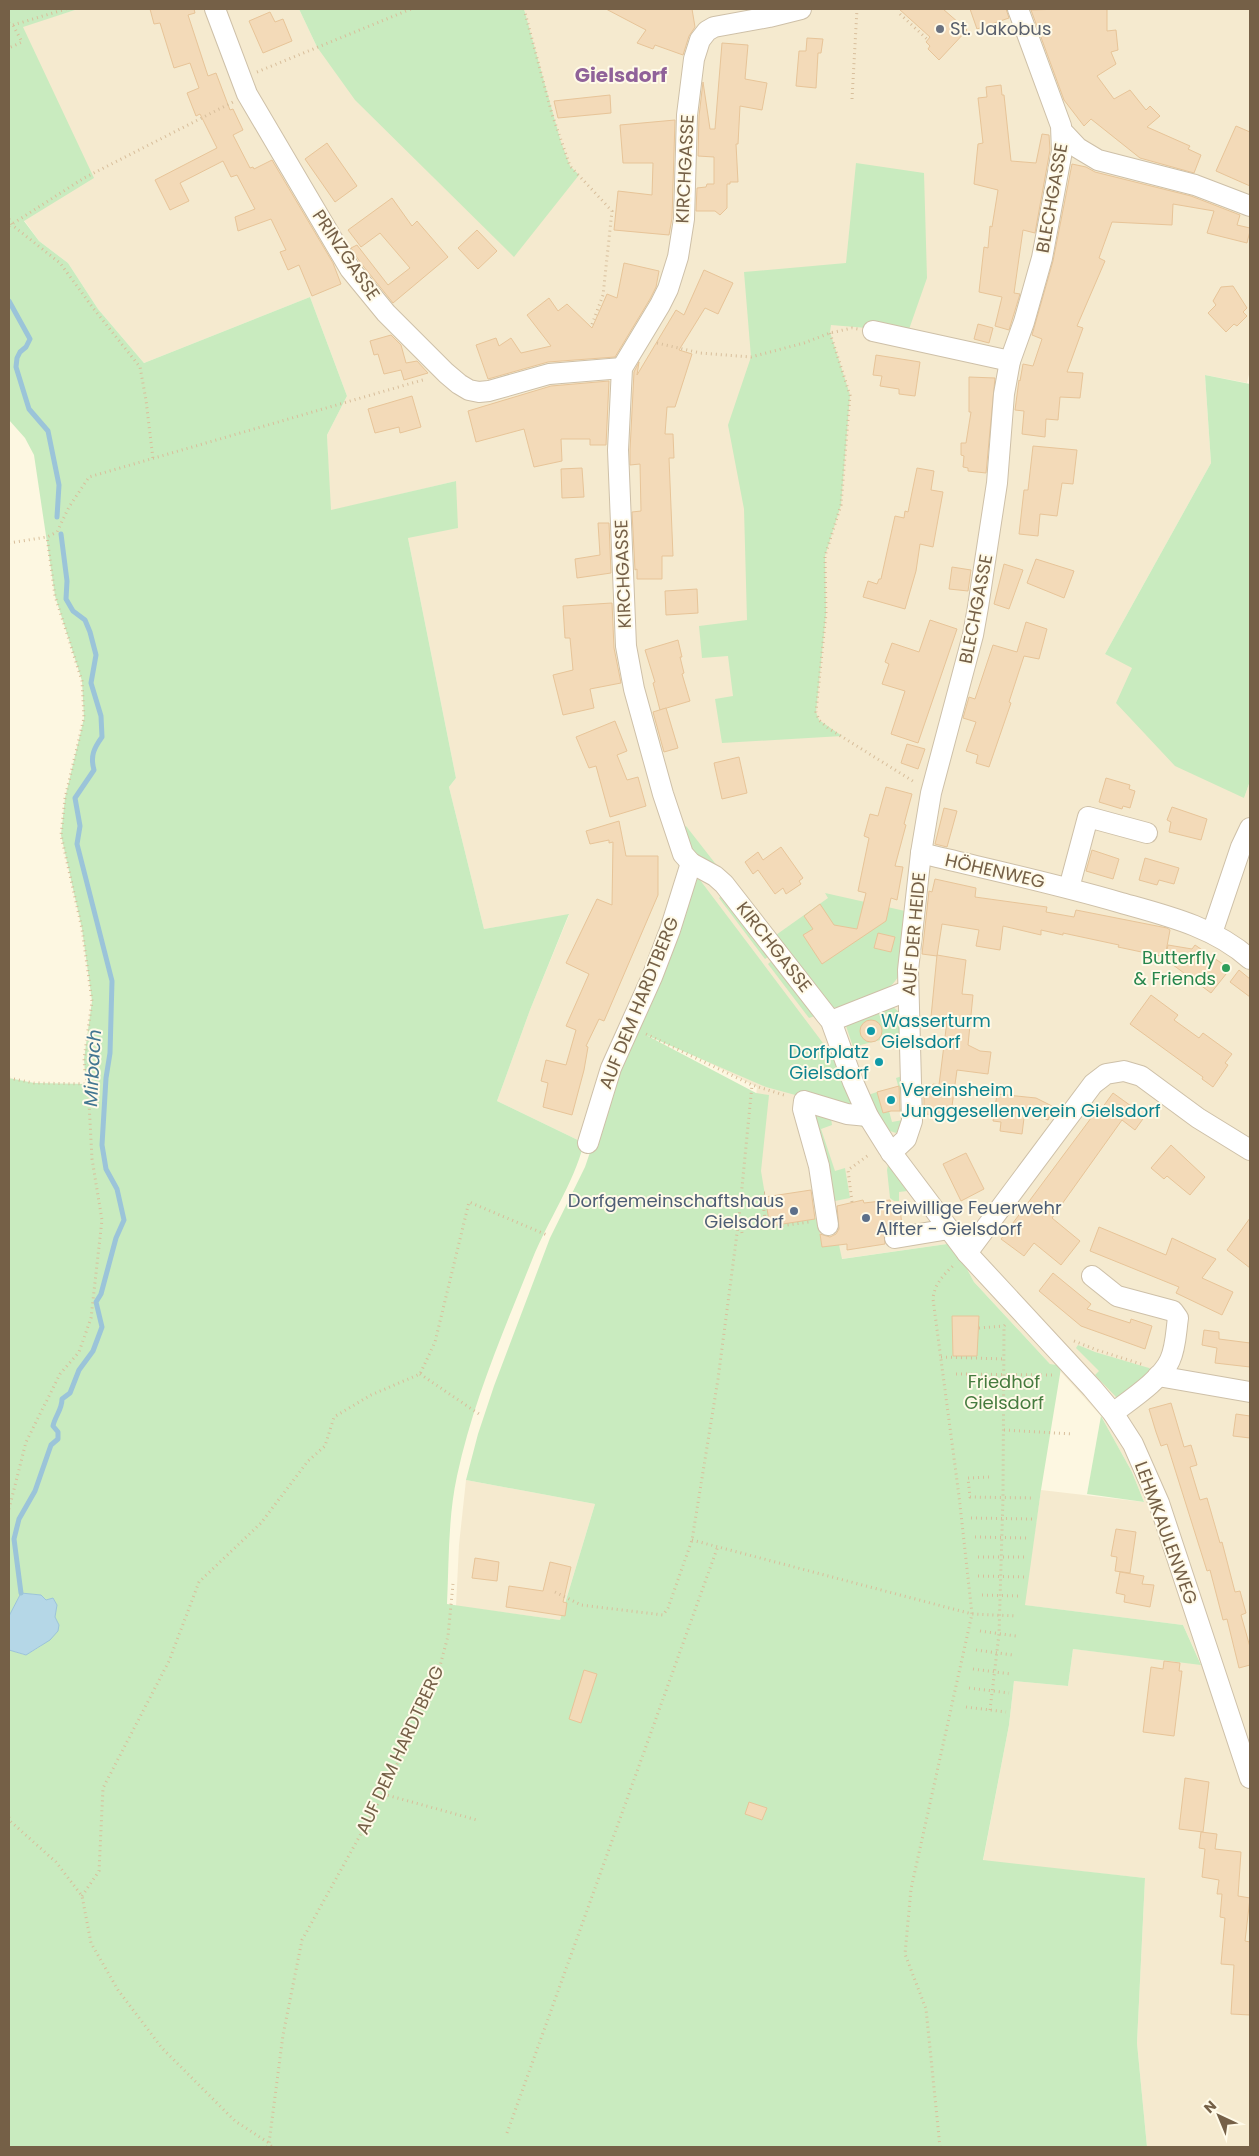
<svg xmlns="http://www.w3.org/2000/svg" width="1259" height="2156" font-family="Poppins,sans-serif">
<style>
.residential{fill:#f5eacf}
.green{fill:#c9ebbf}
.water{fill:#b5d7e7;stroke:#9bc4d9}
.lines{fill:none;stroke-linecap:round;stroke-linejoin:round}
.stream{stroke:#9bc4d9;stroke-width:5}
.building{fill:#f3dab8;stroke:#e7c498}
.minor-casing{stroke:#cec0a8;stroke-width:22}
.path{stroke:#d8be9b;stroke-width:3;stroke-dasharray:1 4;stroke-linecap:butt}
.minor{stroke:#fff;stroke-width:20}
.worship-dot{fill:#6b7280;stroke:#fffae8;stroke-width:2}
.leisure-dot{fill:#2e9e5b;stroke:#fffae8;stroke-width:2}
.culture-dot{fill:#0f9aa8;stroke:#fffae8;stroke-width:2}
.service-dot{fill:#5c6f8a;stroke:#fffae8;stroke-width:2}
.labels{text-anchor:middle;stroke-width:4;stroke-linejoin:round;paint-order:stroke}
.worship-label{font-size:18px;fill:#5b616d;stroke:#fffae8;text-anchor:start}
.street-label{font-size:18px;fill:#756047;stroke:#fffae8}
.leisure-label{font-size:18px;fill:#27864d;stroke:#fffae8;text-anchor:end}
.culture-label{font-size:18px;fill:#0d838f;stroke:#fffae8;text-anchor:start}
.service-label{font-size:18px;fill:#4e5e75;stroke:#fffae8;text-anchor:end}
.park-label{font-size:18px;fill:#467b3f;stroke:#fffae8}
.water-label{font-size:19px;font-style:italic;fill:#427691;stroke:#fffae8}
.quarter-label{font-size:20px;font-weight:bold;fill:#906299;stroke:#fffae8}
</style>
<rect width="100%" height="100%" fill="#fdf7e1"/>
<g class="residential">
<path d="M78,9h221l18,38 244,95 -37,-133h726v361l-3,13 -42,-8 6,88 -106,191 27,13 112,131 6,-17v1366h-103l-10,-104 8,-165 -162,-17 26,-136 5,-44 54,5 5,-37 128,15 -18,-39 -159,-20 17,-115 103,12 -12,-30 -31,-56 -40,-44v-4l-3,-3 -8,-1 -76,-82 -7,-13 -20,-25 -106,15 -99,-34 15,-138 -71,-36 -49,-21 -53,113 -87,-42 33,-91 39,-95 -85,14 -35,-142 7,-9 -48,-240 48,-57 -126,30 -3,-76 20,-39 -37,-99 -166,66 -46,-54 -30,-46 -29,-22 -15,-21 -2,-194z"/>
<path d="M466,1480l129,24 -35,116 -104,-14 3,-61z"/>
</g>
<g class="green">
<path d="M9,9h69l-55,18 71,151 -70,43 15,20 29,22 30,46 46,54 166,-66 37,99 -20,39 4,75 125,-29 2,47 -50,10 48,240 -7,9 35,142 85,-15 -39,96 -33,91 87,42c-11,42 -36,77 -52,117 -28,70 -59,141 -75,216 -9,41 -8,86 -10,128l113,16 35,-116 -129,-24 12,-46 16,-48 56,-148 35,-71 33,-97 77,-192 5,2 132,175 22,56 -88,-24 -120,-52 110,58 13,2 -8,76 9,54 51,-7 -2,9 3,20 17,-2 3,14 105,-15 20,25 7,13 76,82 8,1 3,3 -20,122 -16,115 158,20 18,40 -128,-16 -5,37 -54,-5 -5,44 -26,135 162,18 -8,165 10,104h-1138v-497l16,5c17,-8 25,-15 34,-30l-4,-8 2,-12 -4,-7 -7,2 -5,-5 -20,-2 -12,23v-538l25,5 54,1 -3,-11 -1,-14 8,-58 -10,-72 -21,-94 4,-37 19,-80 -2,-37 -27,-85 -21,-141 -9,-17 -16,-18z"/>
<path d="M299,9h225l37,133 9,24 9,9 -65,82 -159,-157 -38,-53z"/>
<path d="M856,163l68,10 3,105 -20,57 -28,-6 -48,-4 -1,7 20,63 -9,110 -16,51 1,58 -10,98 3,8 23,16 -120,7 -7,-44 18,-3 -5,-40 -26,2 -3,-32 48,-6 -3,-111 -16,-84 23,-68 -7,-85 102,-9z"/>
<path d="M1205,375l45,9v397l-6,17 -69,-32 -59,-63 16,-35 -27,-14 106,-191z"/>
<path d="M686,826l32,41 -26,-13 -10,-25z"/>
<path d="M825,893l80,18 -7,66c-12,20 -44,29 -66,31l-56,-73 52,-37z"/>
<path d="M724,894l47,61 -6,4 -46,-61z"/>
<path d="M774,959l44,56 -9,3 -41,-54z"/>
<path d="M892,1006l7,6 1,23 -47,12 -8,-24z"/>
<path d="M905,1075l2,41 -7,16 -4,1 -9,-3 -19,-35 9,-3 6,21 6,-2 3,11 11,-2 -3,-11 4,-2 -8,-29z"/>
<path d="M812,1114l48,7 3,6 -32,-9 1,7 -11,4 14,42 10,-3 5,30 -20,4z"/>
<path d="M888,1165l19,26 -8,1v9h-5l-4,-3 -3,-28z"/>
<path d="M1078,1345l17,7 54,16 3,3 -35,27 -22,-23 4,-4 -23,-23z"/>
<path d="M1101,1416l31,56 12,30 -57,-8z"/>
</g>
<path class="water" d="M21,1593l20,2 5,5 7,-2 4,7 -2,12 4,8 -1,6 -8,9 -24,15 -17,-5v-34z"/>
<g class="lines">
<g class="stream">
<path d="M9,301l21,38 -4,8 -6,5 -3,6 -1,9 13,42 19,22 11,54 -2,32"/>
<path d="M21,1593l-7,-54 5,-20 16,-28 16,-46 7,-6v-7l-5,-6c2,-10 9,-16 9,-27l8,-6 9,-23 14,-19 9,-24 -6,-25 5,-8 15,-56 8,-18 -7,-31 -11,-20 -4,-24 4,-67 4,-25 2,-72 -35,-137 3,-18 -5,-28 19,-28c-4,-14 0,-22 8,-33l-1,-21 -10,-33 5,-28 -6,-23 -5,-12 -12,-9 -7,-12 1,-18 -6,-47"/>
</g>
</g>
<g class="building">
<path d="M150,9h44l1,4 -7,2 20,61 8,-3 14,37 3,-1 10,21 -10,5 17,33 3,-1 1,2 18,-9 61,103 8,21 -29,12 -13,-31 -11,5 -8,-18 6,-2 -15,-31 -33,12 -3,-14 20,-8 -18,-34 -6,2 -8,-16 -43,22 9,18 -19,9 -15,-30 62,-32 -17,-34 -4,2 -9,-23 12,-5 -9,-25 -16,5 -14,-45 -6,1z"/>
<path d="M606,9h86l3,18 -6,9 -6,19 -28,-10 -2,4 -16,-6 9,-13z"/>
<path d="M899,9h44l24,21 -28,30 -11,-11 2,-3 -4,-4 4,-5z"/>
<path d="M970,9h36l3,9 -32,11z"/>
<path d="M1061,9h46v22l9,-1 2,20 -7,2 5,12 -19,12 17,23 16,-9 16,20 4,-4 10,10 -13,11 43,19 -2,3 13,6 -7,18 -54,-15 -49,-39 -7,7 -20,-26 -33,-90z"/>
<path d="M270,12l5,10 8,-3 9,22 -29,12 -14,-32z"/>
<path d="M807,38l16,1 -2,14h-3l-2,35 -20,-2 3,-35h7z"/>
<path d="M722,43l26,2 -3,34 22,4 -5,27 -22,-4 -2,38h-2l2,38h-8v2h-3v24l-7,7 -5,-4h-19l1,-23 9,-1 1,-3h7v-27l-16,-1 1,-40 4,-34 7,47h5z"/>
<path d="M1001,85l1,10h2l7,66 25,2 6,-29 7,1 1,15 -15,83 -12,-3 -9,63 6,1 -11,36 -14,-4 7,-29 -23,-5 5,-45 4,1 2,-22 2,1 6,-37 -24,-6 4,-40 5,-1 -5,-45 9,-1 -1,-10z"/>
<path d="M610,95l1,18 -53,5 -4,-17z"/>
<path d="M675,120l-3,98 -3,17 -55,-5 4,-39 34,4 1,-32h-30l-3,-38z"/>
<path d="M1236,126l14,6v54l-34,-15z"/>
<path d="M327,143l30,43 -22,16 -30,-43z"/>
<path d="M1072,164l14,3 9,5 96,24 49,19 -3,10 13,3v3l-3,12 -40,-10 7,-22 -41,-7 -1,21 -60,-3 -13,36 6,3 -28,65 6,2 -16,44 16,1 -3,25 -20,-1 -2,23 -12,-1 -1,18 -23,-3 2,-23 -9,-1 4,-30 1,1 3,-17 10,2 9,-27 -10,-4 21,-74z"/>
<path d="M392,198l20,28 5,-5 31,36 -55,46 -33,-41 -9,-14 6,-3 31,40 22,-17 -30,-35 -19,14 -13,-17z"/>
<path d="M477,230l20,21 -19,18 -20,-21z"/>
<path d="M624,263l35,8 -3,16 -6,12 -35,58 -67,5 -60,17 -12,-34 20,-7 3,8 12,-8 10,15 30,-7 -24,-31 22,-17 9,13 9,-7 25,24 15,-34 10,4z"/>
<path d="M704,270l29,13 -15,31 -13,-6 -26,42 13,4 -17,53h-8l-2,27h8l1,24h-5l4,98h-11v23h-25v-10l-2,1 -3,-58 9,-1 -1,-47 -10,1v-15l4,-78 5,-10 -2,13 39,-65 8,5z"/>
<path d="M1233,286l14,22 -4,4 4,4 -10,10 -3,-2 -8,8 -18,-19 8,-8 -3,-4 8,-14z"/>
<path d="M978,324l15,4 -4,15 -15,-4z"/>
<path d="M391,335l10,10 5,18 11,-2 11,12 -24,7 -3,-10 -17,4 -6,-20 -4,1 -4,-14z"/>
<path d="M876,355l44,7 -5,34 -16,-2v-5l-19,-3 2,-10 -9,-1z"/>
<path d="M969,377l26,1 -9,95 -18,-2v-3l-5,-1 1,-11 -3,-1v-12h5l5,-31h-2z"/>
<path d="M609,381l-3,64h-16v-6h-29l1,22 -28,6 -10,-38 -48,13 -8,-31 83,-25z"/>
<path d="M412,396l9,31 -21,6 -1,-6 -24,6 -7,-24z"/>
<path d="M1033,446l44,4 -4,34 -11,-1 -5,33 -17,-2 -2,22 -19,-2 5,-44h4z"/>
<path d="M582,468l2,29 -22,1 -1,-29z"/>
<path d="M917,468l17,3 -3,19 12,2 -10,55 -13,-3 -4,27 -11,38 -42,-12 5,-16 9,3 2,-5h2l14,-63 9,2 1,-7 3,1z"/>
<path d="M598,523h11l2,50 -34,5 -2,-19 25,-4z"/>
<path d="M1036,559l38,12 -10,27 -37,-15z"/>
<path d="M1004,564l19,6 -14,39 -15,-5z"/>
<path d="M952,567l19,3 -3,21 -19,-2z"/>
<path d="M697,589l1,24 -32,2 -1,-24z"/>
<path d="M612,603l2,45 7,35 -31,6 4,19 -31,7 -10,-40 20,-5 -3,-32h-5l-2,-32z"/>
<path d="M930,620l27,9 -39,114 -27,-9 14,-43 -23,-7 7,-20 -4,-2 7,-19 27,9z"/>
<path d="M1026,622l21,7 -8,30 -15,-3 -15,46 2,1 -22,64 -13,-4 2,-8 -12,-4 10,-29 -13,-4 6,-21 6,2 18,-54 24,7z"/>
<path d="M678,640l4,17h-2l4,16 -2,1 8,27 -30,9 -7,-27 2,-1 -10,-32z"/>
<path d="M666,708l12,40 -14,4 -11,-40z"/>
<path d="M615,721l12,30 -10,4 10,25 11,-3 8,29 -36,11 -14,-51 -7,2 -13,-31z"/>
<path d="M907,744l18,5 -7,20 -17,-6z"/>
<path d="M739,757l8,36 -25,6 -8,-36z"/>
<path d="M1106,778l24,7 -1,4 6,2 -5,17 -7,-2 -1,3 -23,-7z"/>
<path d="M886,787l26,7 -8,30 2,1 -11,41 8,1 -6,33 -6,-2 -5,23 -64,43 -19,-29 10,-6 -9,-13 16,-12 14,21 23,4 9,-36 -8,-2 11,-53 -5,-2 6,-22 8,2z"/>
<path d="M1172,807l35,12 -6,21 -32,-8 2,-10 -4,-2z"/>
<path d="M944,808l13,3 -10,36 -12,-3z"/>
<path d="M619,821l7,35h32v39l-54,126 -5,-2 -13,27 2,1 -4,23 -12,45 -29,-8 5,-24 -7,-2 5,-21 20,5 10,-35 -10,-4 23,-52 -23,-11 31,-64 15,6 1,-63 -4,1v-3l-19,4 -4,-13z"/>
<path d="M781,847l22,31 -4,3 2,3 -15,10 -3,-6 -8,6 -17,-24 -5,4 -8,-12 13,-10 5,8z"/>
<path d="M1092,850l27,9 -6,20 -27,-8z"/>
<path d="M1145,858l34,10 -5,16 -15,-4 -2,5 -18,-5z"/>
<path d="M935,879l41,9 -1,9 72,10 -1,5 28,5 2,-7 91,18 3,2 -5,27 -47,-10 1,-2 -56,-12v2l-22,-5v5l-38,-9 -3,24 -24,-4 3,-16 -37,-6 -5,32 -15,-2 7,-63 3,1z"/>
<path d="M878,933l17,4 -4,15 -17,-4z"/>
<path d="M1168,945l24,4 3,-4 35,24 -19,24 -46,-34z"/>
<path d="M937,955l29,5 -4,34 11,1 -5,50 12,6 11,1 -3,22 -31,-4 -5,36 -10,9 -18,-1v-21l8,1 1,-10 6,1 8,-64h-5v-3l-11,-1z"/>
<path d="M1239,970l11,9v18l-20,-15z"/>
<path d="M1151,995l27,20 -4,5 25,18 4,-5 29,21 -7,9 3,2 -15,22 -11,-8 1,-2 -73,-53z"/>
<circle cx="871" cy="1031" r="11"/>
<path d="M899,1086l1,25h-9l-8,2 -6,-21z"/>
<path d="M1113,1093l32,23 -10,14 -13,-10 -70,98 28,23 -19,24 -27,-22 -10,13 -23,-17 99,-133 2,2z"/>
<path d="M997,1094l39,4 18,9 -6,13 -23,-10 -3,24 -22,-3 1,-9 -8,-1z"/>
<path d="M1171,1145l34,32 -15,18 -23,-19 -3,3 -13,-11z"/>
<path d="M966,1153l18,36 -23,12 -18,-37z"/>
<path d="M811,1190l4,29 -45,7 -5,-29z"/>
<path d="M863,1200l1,3 26,-3 2,11 8,-2 2,16 -15,4 -3,5 1,10 -38,6v-6l-25,3 -2,-13 10,3 6,-3 3,-5 -2,-23z"/>
<path d="M1250,1218v50l-23,-18z"/>
<path d="M1099,1227l67,28 6,-17 44,21 -14,19 31,14 -11,23 -46,-22 3,-6 -89,-36z"/>
<path d="M1053,1273l38,31 -4,5 43,14 1,-4 21,7 -7,23 -64,-23 -42,-35z"/>
<path d="M952,1316h27l-2,40h-24z"/>
<path d="M1204,1330l15,2v7l31,4v24l-35,-4 2,-15 -15,-3z"/>
<path d="M1171,1403l13,44 7,-2 6,20 -7,2 10,33 7,-2 13,45 2,-1 13,50 5,-1 6,22 -5,2 9,32v18l-11,3 -12,-49 -4,1 -13,-50 -3,1 -40,-127 -6,2 -5,-14 -7,-23z"/>
<path d="M1236,1414l14,2v22l-17,-2z"/>
<path d="M1116,1529l20,3 -6,41 -15,-2 2,-14 -6,-1z"/>
<path d="M475,1558l24,4 -2,19 -25,-3z"/>
<path d="M550,1562l21,5 -8,35 4,1 -2,13 -59,-9 3,-21 34,5z"/>
<path d="M1120,1572l24,4 -2,8 12,1 -4,22 -26,-5 1,-7 -9,-2z"/>
<path d="M1164,1661l16,2 -1,8h3l-8,65 -31,-4 8,-65 12,2z"/>
<path d="M584,1670l13,4 -16,49 -12,-4z"/>
<path d="M1185,1778l24,4 -6,50 -24,-3z"/>
<path d="M749,1802l18,6 -5,12 -17,-6z"/>
<path d="M1201,1832l16,2 -2,15 26,3 -3,44 12,2 -5,43 5,1v73l-19,-1 3,-49 -13,-1 4,-46 -5,-1 2,-23h-5l2,-14 -17,-3 3,-28 -6,-1z"/>
</g>
<g class="lines">
<g class="minor-casing">
<g id="minor">
<path d="M215,9l32,85 103,175 36,44 60,60 13,11 10,6 10,2 10,-1 60,-17 73,-6"/>
<path d="M801,9l-32,8 -55,10 -7,4 -7,9 -6,19 -7,56 -3,104 -6,38 -10,32 -8,16 -38,63 -4,82 8,196 8,43 29,105 20,60 8,9 24,13 9,8 102,131 5,6 22,61 15,34 20,32 79,105 125,135 21,25 20,31 26,59 91,275"/>
<path d="M1062,131l16,17 20,12 97,25 55,21"/>
<path d="M873,331l137,30"/>
<path d="M921,853c66,16 132,30 197,49 46,13 95,24 132,57"/>
<path d="M1069,888l19,-71 59,16"/>
<path d="M1212,933l29,-86 9,-19"/>
<path d="M831,1021l76,-30"/>
<path d="M588,1143l23,-75 41,-91 18,-47 21,-67"/>
<path d="M891,1153l15,-14 6,-18 -4,-151 13,-117 10,-60 42,-158 5,-28 19,-124 7,-89 6,-33 14,-39 18,-64 20,-107 -1,-25 -43,-117"/>
<path d="M828,1225l-9,-59 -16,-57 1,-8 43,13 21,2"/>
<path d="M895,1238l54,-9"/>
<path d="M967,1253l126,-169 13,-10 18,-3 17,5 57,42 52,32"/>
<path d="M1092,1276l25,20 56,15 5,7c-2,13 -2,29 -8,42 -8,19 -40,40 -57,53"/>
<path d="M1158,1376l92,16"/>
</g>
</g>
<g class="path">
<path d="M524,9l28,105 18,52 42,45 -9,84 -12,32"/>
<path d="M900,14l28,26"/>
<path d="M9,23l4,2 9,17 -13,6"/>
<path d="M13,25l53,-16"/>
<path d="M257,72l154,-63"/>
<path d="M852,99l5,-90"/>
<path d="M9,219l3,6 48,38 33,45 47,59 6,33 7,59"/>
<path d="M9,226l75,-48 149,-76"/>
<path d="M830,333l20,62 -9,110 -16,51 1,58 -10,98 3,8 9,8 88,55"/>
<path d="M657,343l43,10 51,4 53,-14 26,-10 22,-5 6,1"/>
<path d="M9,543l38,-6 10,-5 12,-25 20,-30 337,-98"/>
<path d="M646,1034l106,51 32,10"/>
<path d="M9,1078l25,5 54,1"/>
<path d="M765,1193h-3l4,35 43,-6"/>
<path d="M852,1202l-4,-32 22,-16"/>
<path d="M742,1233l-3,-15 13,-133"/>
<path d="M979,1328l25,-2"/>
<path d="M1074,1341l23,9 47,15"/>
<path d="M941,1357l64,2"/>
<path d="M420,1374l59,40"/>
<path d="M956,1374l96,1"/>
<path d="M1004,1430l69,4"/>
<path d="M989,1477l-21,1 2,19 64,1"/>
<path d="M9,1509l17,-67 34,-68 19,-22 12,-34 11,-98 -10,-61 -4,-75 -3,-11 -1,-14 8,-58 -10,-72 -21,-94 4,-37 19,-80 -2,-37 -27,-85 -8,-59"/>
<path d="M971,1518l61,1"/>
<path d="M975,1537l52,1"/>
<path d="M692,1540l280,74 45,2"/>
<path d="M978,1557h49"/>
<path d="M978,1576l47,1"/>
<path d="M555,1592l26,13 82,10 5,-7 24,-68 26,-161 21,-161"/>
<path d="M982,1595l38,1"/>
<path d="M980,1631l36,5"/>
<path d="M976,1650l37,5"/>
<path d="M973,1669l38,5"/>
<path d="M969,1688l40,5"/>
<path d="M966,1707l40,5"/>
<path d="M990,1710l9,-76 4,-137 1,-171 3,-3"/>
<path d="M383,1794l94,26"/>
<path d="M9,1817l1,4 46,41 26,34 9,47 27,47 44,58 73,73 34,22 3,4"/>
<path d="M82,1896l17,-25 4,-83 66,-127 30,-79 62,-59 47,-62 17,-15 9,-29 37,-22 49,-21 15,-32 34,-140 78,33"/>
<path d="M507,2133l211,-587"/>
<path d="M267,2147l2,-4 14,-108 19,-95 81,-146 53,-113 12,-45 5,-52"/>
<path d="M940,2147l-14,-138 -21,-55 6,-65 61,-275 -13,-118 -26,-197c1,-14 10,-24 21,-34"/>
</g>
<use href="#minor" class="minor"/>
</g>
<circle class="worship-dot" cx="940" cy="29" r="5"/>
<circle class="leisure-dot" cx="1226" cy="968" r="5"/>
<g class="culture-dot">
<circle cx="871" cy="1031" r="5"/>
<circle cx="879" cy="1062" r="5"/>
<circle cx="891" cy="1100" r="5"/>
</g>
<g class="service-dot">
<circle cx="794" cy="1211" r="5"/>
<circle cx="866" cy="1218" r="5"/>
</g>
<g class="labels">
<g class="worship-label">
<text x="950" y="35">St. Jakobus</text>
</g>
<g class="street-label">
<text transform="translate(685 169) rotate(-87)" y="6">KIRCHGASSE</text>
<text transform="translate(1052 198) rotate(-80)" y="6">BLECHGASSE</text>
<text transform="translate(346 255) rotate(56)" y="6">PRINZGASSE</text>
<text transform="translate(623 574) rotate(-92)" y="6">KIRCHGASSE</text>
<text transform="translate(976 609) rotate(-79)" y="6">BLECHGASSE</text>
<text transform="translate(995 871) rotate(13)" y="6">HÖHENWEG</text>
<text transform="translate(914 934) rotate(-85)" y="6">AUF DER HEIDE</text>
<text transform="translate(774 947) rotate(52)" y="6">KIRCHGASSE</text>
<text transform="translate(639 1003) rotate(-68)" y="6">AUF DEM HARDTBERG</text>
<text transform="translate(1166 1533) rotate(70)" y="6">LEHMKAULENWEG</text>
<text transform="translate(400 1750) rotate(-65)" y="6">AUF DEM HARDTBERG</text>
</g>
<g class="leisure-label">
<text x="1216" y="964">Butterfly<tspan x="1216" dy="21">&amp; Friends</tspan></text>
</g>
<g class="culture-label">
<text x="881" y="1027">Wasserturm<tspan x="881" dy="21">Gielsdorf</tspan></text>
<text x="869" y="1058" text-anchor="end">Dorfplatz<tspan x="869" dy="21">Gielsdorf</tspan></text>
<text x="901" y="1096">Vereinsheim<tspan x="901" dy="21">Junggesellenverein Gielsdorf</tspan></text>
</g>
<g class="service-label">
<text x="784" y="1207">Dorfgemeinschaftshaus<tspan x="784" dy="21">Gielsdorf</tspan></text>
<text x="876" y="1214" text-anchor="start">Freiwillige Feuerwehr<tspan x="876" dy="21">Alfter - Gielsdorf</tspan></text>
</g>
<g class="park-label">
<text x="1004" y="1388">Friedhof<tspan x="1004" dy="21">Gielsdorf</tspan></text>
</g>
<g class="water-label">
<text transform="translate(92 1068) rotate(-87)" y="7">Mirbach</text>
</g>
<g class="quarter-label">
<text x="621" y="82">Gielsdorf</text>
</g>
</g>
<rect width="1259" height="2156" fill="none" stroke="#756047" stroke-width="20"/>
<g transform="translate(1219 2116) rotate(316)" stroke="#fffae8" stroke-width="4" paint-order="stroke">
<path d="M0-4L9 19L0 12L-9 19Z" fill="#756047"/>
<text y="-8" font-size="14" font-weight="bold" text-anchor="middle" fill="#756047">N</text>
</g>
</svg>
